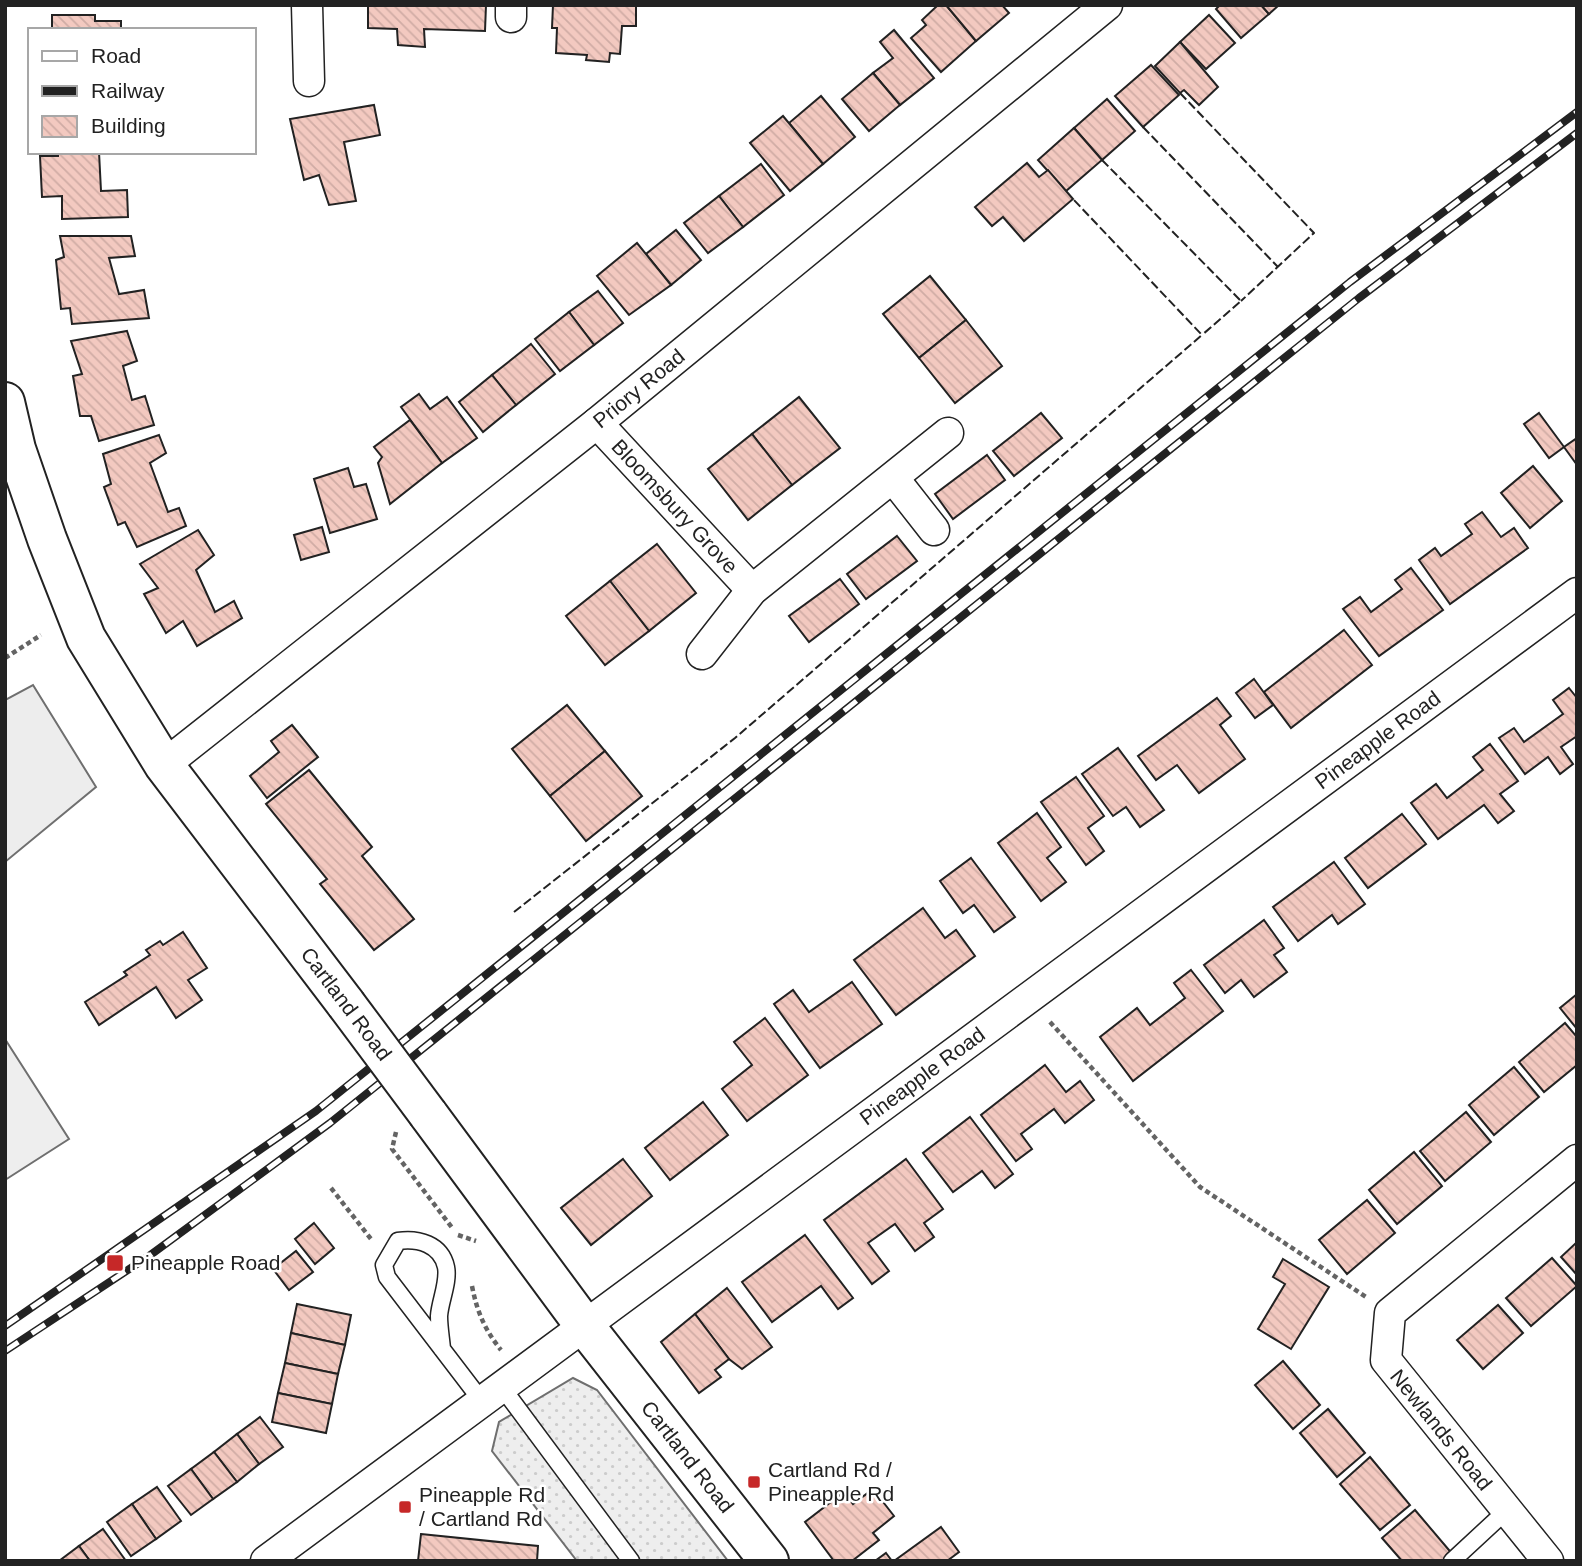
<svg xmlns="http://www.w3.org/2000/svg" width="1582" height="1566" font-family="Helvetica,sans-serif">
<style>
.grass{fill:url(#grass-dots);stroke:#6f6f6f;stroke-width:2}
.pitch{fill:#eee;stroke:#6f6f6f;stroke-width:2}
.parking{fill:#ededed;stroke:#6f6f6f;stroke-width:2}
.building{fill:url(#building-back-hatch);stroke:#222;stroke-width:2}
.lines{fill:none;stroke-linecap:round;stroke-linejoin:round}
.lane-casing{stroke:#222;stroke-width:19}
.street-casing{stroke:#222;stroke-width:33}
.secondary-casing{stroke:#222;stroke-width:42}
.path{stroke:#646464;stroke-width:4.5;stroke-dasharray:5 3.5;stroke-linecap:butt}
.lane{stroke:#fff;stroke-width:16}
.street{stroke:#fff;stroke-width:30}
.secondary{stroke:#fff;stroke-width:38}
.rail-casing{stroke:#222;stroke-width:8}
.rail{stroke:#fff;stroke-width:5;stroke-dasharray:16;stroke-linecap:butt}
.secondary-bridge-casing{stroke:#222;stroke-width:42;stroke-linecap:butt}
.secondary-bridge{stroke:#fff;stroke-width:38}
.fence{stroke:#222;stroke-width:2;stroke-dasharray:9 3.5;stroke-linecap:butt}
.poi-dot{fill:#c62828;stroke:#fff;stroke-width:2.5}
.labels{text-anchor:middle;stroke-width:5;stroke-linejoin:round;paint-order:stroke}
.street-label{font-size:21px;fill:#222;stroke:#fff}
.poi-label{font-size:21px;fill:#222;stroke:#fff;text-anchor:start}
</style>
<defs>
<pattern id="grass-dots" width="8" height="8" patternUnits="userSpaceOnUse" patternTransform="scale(1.75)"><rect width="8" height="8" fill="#eee"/><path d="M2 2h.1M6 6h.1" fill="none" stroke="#ccc" stroke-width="1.8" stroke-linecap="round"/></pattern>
<pattern id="building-back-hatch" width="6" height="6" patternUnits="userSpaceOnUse" patternTransform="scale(1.75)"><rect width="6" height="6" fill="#f3c9c0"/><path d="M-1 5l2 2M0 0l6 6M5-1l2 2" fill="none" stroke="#d0aca5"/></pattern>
</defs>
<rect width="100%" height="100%" fill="#fff"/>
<path class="grass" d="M573,1378l24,12 131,171h-151l-85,-110 7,-29z"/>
<path class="pitch" d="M5,1039l64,100 -64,41z"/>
<path class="parking" d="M33,685l63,102 -91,75v-162z"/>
<g class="building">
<path d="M368,5h118l-1,26 -61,-2 1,18 -27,-2 -1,-16 -29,-1z"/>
<path d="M553,5h83v21h-14l-2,28 -10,-1 -1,9 -23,-2 1,-5 -31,-2 1,-25h-5z"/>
<path d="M938,5h8l30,36 -35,31 -30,-34 15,-13 -4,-5z"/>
<path d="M946,5h56l7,8 -33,28z"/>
<path d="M1220,5h41l8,9 -28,24 -25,-29z"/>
<path d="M1261,5h18l-10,9z"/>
<path d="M52,15h43v6h26v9h-69z"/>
<path d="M1209,15l26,28 -29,26 -26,-27z"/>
<path d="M894,30l40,48 -34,27 -27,-32 20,-15 -13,-16z"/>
<path d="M1180,42l38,45 -19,18 -15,-15 -4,3 -25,-27z"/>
<path d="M1151,65l28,30 -36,32 -28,-31z"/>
<path d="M873,73l27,32 -31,26 -27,-32z"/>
<path d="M821,96l34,41 -32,27 -34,-41z"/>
<path d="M1107,99l28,32 -33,29 -28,-32z"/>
<path d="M374,105l6,30 -36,7 12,59 -27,4 -10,-30 -15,5 -14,-61z"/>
<path d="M783,116l40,48 -33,27 -40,-48z"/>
<path d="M1074,128l28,32 -36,31 -28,-31z"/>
<path d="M58,152h41l2,39 26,-1 1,27 -66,2v-23l-20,1 -2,-41h18z"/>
<path d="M1027,163l12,14 9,-7 25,29 -49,42 -21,-24 -11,9 -17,-19z"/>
<path d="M761,164l23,31 -41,32 -24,-31z"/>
<path d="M719,196l24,31 -35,26 -24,-30z"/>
<path d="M676,230l25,30 -30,25 -25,-31z"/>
<path d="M60,236h71l4,20 -26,2 10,36 25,-4 5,28 -77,6 -2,-16 -9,1 -5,-49 8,-3z"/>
<path d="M637,243l34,42 -42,30 -32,-39z"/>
<path d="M930,276l36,44 -47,38 -36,-44z"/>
<path d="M598,291l25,32 -29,22 -25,-33z"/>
<path d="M569,312l25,33 -34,26 -25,-32z"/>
<path d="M966,320l36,46 -47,37 -36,-45z"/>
<path d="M127,331l10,30 -14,5 9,34 13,-4 9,29 -55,16 -8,-25h-11l-7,-40 9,-2 -11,-33z"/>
<path d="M531,344l24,30 -39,31 -24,-30z"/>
<path d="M492,375l24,30 -33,27 -24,-30z"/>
<path d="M419,394l11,15 17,-12 30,41 -35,25 -41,-56z"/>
<path d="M799,397l41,51 -48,37 -40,-51z"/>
<path d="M1041,413l21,25 -48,38 -21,-25z"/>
<path d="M1539,413l25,34 -15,11 -25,-34z"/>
<path d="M410,420l32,43 -52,41 -12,-41 4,-6 -8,-10z"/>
<path d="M752,434l40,51 -44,35 -40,-51z"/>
<path d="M159,435l7,18 -16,10 18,49 11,-4 7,18 -49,21 -12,-25 -7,3 -14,-38 7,-3 -8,-30z"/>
<path d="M1577,438v27l-13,-18z"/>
<path d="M987,455l18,25 -52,39 -18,-25z"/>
<path d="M1533,466l29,35 -32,27 -29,-35z"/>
<path d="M348,468l6,19 12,-3 11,35 -47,14 -16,-54z"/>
<path d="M1482,512l19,25 13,-9 14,20 -78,56 -31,-44 16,-12 6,8 31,-22 -7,-10z"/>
<path d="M322,527l7,25 -28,8 -7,-25z"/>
<path d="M198,530l16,25 -18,15 19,42 19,-11 8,17 -45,28 -14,-25 -17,12 -22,-39 14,-6 -18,-24z"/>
<path d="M897,536l20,25 -51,38 -19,-25z"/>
<path d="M657,544l39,49 -47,38 -39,-50z"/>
<path d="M1411,568l32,42 -64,46 -36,-47 17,-12 11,15 31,-23 -7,-9z"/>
<path d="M840,579l19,25 -50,38 -20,-26z"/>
<path d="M610,581l39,50 -44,34 -39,-49z"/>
<path d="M1344,630l28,35 -81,63 -27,-36z"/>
<path d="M1254,679l19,26 -18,13 -19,-25z"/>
<path d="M1569,688l8,10v38l-16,11 12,17 -13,10 -12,-17 -23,17 -26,-36 15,-10 10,14 39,-28 -10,-14z"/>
<path d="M1217,698l14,18 -11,9 25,34 -46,34 -22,-28 -21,15 -18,-24z"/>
<path d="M567,705l38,46 -55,45 -38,-47z"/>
<path d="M292,725l26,32 -51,41 -17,-22 29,-24 -8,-11z"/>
<path d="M1490,744l28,37 -18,13 14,17 -16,12 -14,-18 -46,34 -27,-36 25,-19 11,14 36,-28 -10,-13z"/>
<path d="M1118,748l46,62 -24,17 -14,-20 -13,9 -31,-42z"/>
<path d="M605,751l37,45 -56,45 -36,-45z"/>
<path d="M309,770l63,77 -10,9 52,63 -40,31 -54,-66 7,-5 -61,-75z"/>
<path d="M1076,777l28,39 -16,12 16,23 -18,14 -45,-63z"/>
<path d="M1037,813l24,34 -14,11 19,24 -25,19 -43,-58z"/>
<path d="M1402,814l24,30 -58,44 -23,-30z"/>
<path d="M971,858l44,59 -21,15 -20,-27 -11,8 -23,-32z"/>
<path d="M1334,862l31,42 -27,20 -6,-9 -34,26 -25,-34z"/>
<path d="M923,908l22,30 11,-8 19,26 -79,59 -42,-55z"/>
<path d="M1264,920l20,28 -10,7 13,17 -33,25 -13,-17 -16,13 -21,-28z"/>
<path d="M183,932l24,36 -19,12 14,20 -26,18 -20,-31 -57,38 -14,-23 42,-27 -3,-3 26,-17 -4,-5 14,-9 3,4z"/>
<path d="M1191,970l32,41 -90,70 -33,-44 37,-29 13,17 35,-27 -11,-15z"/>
<path d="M852,982l30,42 -62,44 -46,-64 19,-14 16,22z"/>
<path d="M1577,994v35l-17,-21z"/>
<path d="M765,1018l43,57 -61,46 -25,-32 30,-24 -18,-23z"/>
<path d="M1565,1023l12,14v28l-33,27 -25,-30z"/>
<path d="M1045,1065l21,27 14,-11 14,19 -29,23 -11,-14 -33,25 11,15 -16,12 -35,-46z"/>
<path d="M1514,1067l25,30 -45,38 -25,-30z"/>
<path d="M703,1102l25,33 -58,45 -25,-32z"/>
<path d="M1466,1112l25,30 -46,39 -25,-30z"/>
<path d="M970,1117l43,57 -18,14 -13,-17 -29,21 -30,-39z"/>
<path d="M1414,1152l28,34 -45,38 -28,-34z"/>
<path d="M623,1159l29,37 -61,49 -30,-37z"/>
<path d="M906,1159l37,50 -19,14 10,14 -19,14 -20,-27 -27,19 21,28 -17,13 -48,-64z"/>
<path d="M1367,1200l28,33 -48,41 -28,-34z"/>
<path d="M314,1223l20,25 -19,16 -20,-25z"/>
<path d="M805,1235l48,63 -15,11 -17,-23 -49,36 -30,-40z"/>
<path d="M1577,1242v33l-16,-18z"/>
<path d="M296,1251l17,21 -24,18 -16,-21z"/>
<path d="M1552,1258l25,28 -46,40 -25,-28z"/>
<path d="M1283,1259l46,28 -38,62 -33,-20 27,-45 -12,-7z"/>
<path d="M727,1288l45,59 -30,22 -13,-10 -34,-45z"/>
<path d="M297,1304l54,11 -6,30 -54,-12z"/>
<path d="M1498,1305l25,28 -40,36 -26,-29z"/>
<path d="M695,1314l34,45 -14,11 6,7 -22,16 -38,-51z"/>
<path d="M291,1333l54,12 -7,29 -53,-11z"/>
<path d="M1283,1361l37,44 -27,24 -38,-44z"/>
<path d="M285,1363l53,11 -6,30 -54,-11z"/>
<path d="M278,1393l54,11 -6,29 -54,-11z"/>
<path d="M1328,1409l37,44 -28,24 -37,-44z"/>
<path d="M260,1417l23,30 -24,17 -22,-30z"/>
<path d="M237,1434l22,30 -22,18 -23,-30z"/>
<path d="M214,1452l23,30 -24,17 -22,-30z"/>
<path d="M1370,1457l40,48 -30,25 -40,-46z"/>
<path d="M191,1469l22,30 -22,16 -23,-29z"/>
<path d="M157,1487l24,34 -25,18 -24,-35z"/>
<path d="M873,1489l21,27 -21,17 6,7 -27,21h-18l-29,-39 39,-30 9,12z"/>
<path d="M132,1504l24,35 -25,17 -24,-34z"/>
<path d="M1415,1510l39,46 -6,5h-46l-20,-23z"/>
<path d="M941,1527l18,25 -12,9h-53z"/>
<path d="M103,1529l23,32h-36l-11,-15z"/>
<path d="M421,1534l117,12 -1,15h-119z"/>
<path d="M79,1546l11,15h-31z"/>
<path d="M886,1553l6,8h-17z"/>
</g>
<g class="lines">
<g class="lane-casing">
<g id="lane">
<path d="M442,1349c-1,-11 -3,-22 -3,-33 1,-15 10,-34 7,-49 -5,-23 -28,-29 -48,-26l-14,24 3,12 94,123"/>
<path d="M501,1386l130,175"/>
<path d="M1452,1561l54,-50"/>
</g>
</g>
<g class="street-casing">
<g id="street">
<path d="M307,5l2,76"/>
<path d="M511,17v-12"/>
<path id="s1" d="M597,423l155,167"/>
<path d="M894,479l40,51"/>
<path d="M702,654l50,-64 196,-157"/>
<path id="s2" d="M164,765l433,-342 510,-418"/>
<path id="s3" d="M266,1561l1311,-968"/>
<path d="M1548,1561l-162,-201 4,-47 187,-153"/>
</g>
</g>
<g class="secondary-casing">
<g id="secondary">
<path d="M5,402l11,47 31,90 39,99 78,127 182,239"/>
<path id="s4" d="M428,1114l156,211 185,236"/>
</g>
</g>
<g class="path">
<path d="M5,658l36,-23"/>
<path d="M1050,1022l150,165 166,110"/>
<path d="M396,1132l-4,17 61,80"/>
<path d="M331,1188l40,51"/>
<path d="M458,1235l18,6"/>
<path d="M472,1286c5,26 13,44 29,64"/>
</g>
<use href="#lane" class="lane"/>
<use href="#street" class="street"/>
<use href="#secondary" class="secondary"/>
<g class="rail-casing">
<g id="rail">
<path d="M5,1326l311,-215 1034,-829 227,-170"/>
<path d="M5,1351l144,-95 181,-133 1029,-825 218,-165"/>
</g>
</g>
<use href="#rail" class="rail"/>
<g class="secondary-bridge-casing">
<path id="secondary-bridge" d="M346,1004l82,110"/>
</g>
<use href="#secondary-bridge" class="secondary-bridge"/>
<g class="fence">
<path d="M1180,93l134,140 -73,68"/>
<path d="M1143,127l135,140"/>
<path d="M1102,160l139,141 -39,34"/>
<path d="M514,912l221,-174 467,-403 -129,-136"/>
</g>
</g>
<g class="poi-dot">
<rect x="106" y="1254" width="18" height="18" rx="3.5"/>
<rect x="747" y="1475" width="14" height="14" rx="3.5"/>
<rect x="398" y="1500" width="14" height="14" rx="3.5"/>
</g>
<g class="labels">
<g class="street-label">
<text dy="7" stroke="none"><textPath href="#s2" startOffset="606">Priory Road</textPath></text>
<text dy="7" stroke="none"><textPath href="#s1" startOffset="114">Bloomsbury Grove</textPath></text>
<text dy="7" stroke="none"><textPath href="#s3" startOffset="1382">Pineapple Road</textPath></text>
<text transform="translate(346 1004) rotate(53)" y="7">Cartland Road</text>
<text dy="7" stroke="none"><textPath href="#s3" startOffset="816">Pineapple Road</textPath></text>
<text transform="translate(1441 1430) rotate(51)" y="7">Newlands Road</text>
<text dy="7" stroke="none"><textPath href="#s4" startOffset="430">Cartland Road</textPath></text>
</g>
<g class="poi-label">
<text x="131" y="1270">Pineapple Road</text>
<text x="768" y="1477">Cartland Rd /<tspan x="768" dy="24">Pineapple Rd</tspan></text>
<text x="419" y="1502">Pineapple Rd<tspan x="419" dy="24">/ Cartland Rd</tspan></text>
</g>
</g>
<rect width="1582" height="1566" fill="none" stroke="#222222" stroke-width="14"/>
<rect x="28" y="28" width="228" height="126" fill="#ffffff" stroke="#a7a7a7" stroke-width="2"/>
<rect x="42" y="51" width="35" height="10" fill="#ffffff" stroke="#a7a7a7" stroke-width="2"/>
<text x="91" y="63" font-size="21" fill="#222222">Road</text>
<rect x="42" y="86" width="35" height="10" fill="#222222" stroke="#a7a7a7" stroke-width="2"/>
<text x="91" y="98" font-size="21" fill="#222222">Railway</text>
<rect x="42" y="116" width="35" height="21" fill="url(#building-back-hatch)" stroke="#a7a7a7" stroke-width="2"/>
<text x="91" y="133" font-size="21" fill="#222222">Building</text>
</svg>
